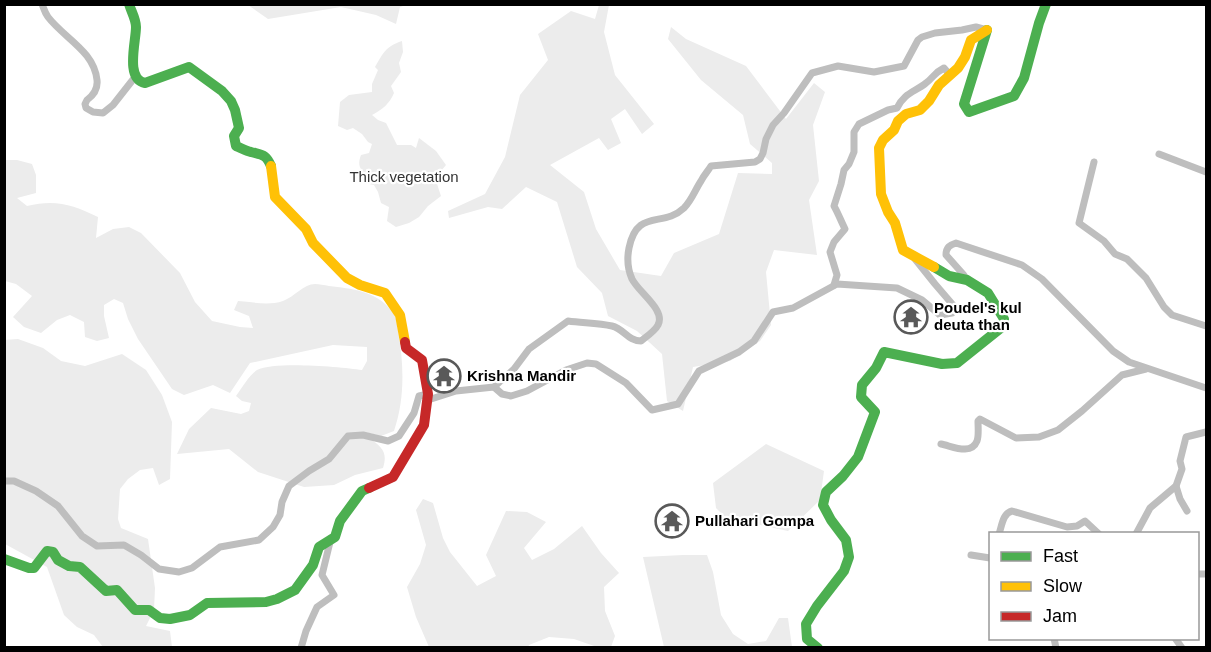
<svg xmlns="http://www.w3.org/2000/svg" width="1211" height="652" font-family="Helvetica,sans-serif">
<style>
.green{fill:#ececec}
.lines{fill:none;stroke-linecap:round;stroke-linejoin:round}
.street{stroke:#bebebe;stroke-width:7}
.fast{stroke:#4caf50;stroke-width:10}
.slow{stroke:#ffc107;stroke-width:10}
.jam{stroke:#c62828;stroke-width:10}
.labels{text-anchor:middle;stroke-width:4.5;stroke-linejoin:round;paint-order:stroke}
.park-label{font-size:15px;fill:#333;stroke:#fff}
.poi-label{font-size:15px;font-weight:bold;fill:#000;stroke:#fff;text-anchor:start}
</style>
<rect width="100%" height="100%" fill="#fff"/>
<g class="green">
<path d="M248,5h158l-6,2 -4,17 -20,-9 -35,-8 -73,12z"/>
<path d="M599,5h10l-5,27 11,43 39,49 -12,10 -17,-25 -14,10 10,24 -13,7 -9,-12 -49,27 34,27 12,37 24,41 41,6 13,-23 45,-19 19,-61 34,1v-11l-22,-19 -7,-29 -42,-35 -33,-41 3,-12 15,12 60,27 40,53 28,-36 11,9 -12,33 6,56 -10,19 8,55 -43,-5 -8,22 5,53 -11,16 -30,20 -37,6 -10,44 -16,-10 -5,-47 -25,-23 -29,-15 -6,-23 -25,-26 -20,-65 -31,-15 -24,22 -14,-2 -39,11 -1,-7 37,-17 20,-37 15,-62 28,-35 -10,-26 33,-23 24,8z"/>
<path d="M402,41l1,11 -4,11 2,9 -10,14 3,7c-4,10 -12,17 -22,22l6,5 8,3 11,22h14l5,3 3,-10 17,13 10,14c-13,15 -10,14 -5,31l-13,10 -9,11 -10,6 -13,4 -9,-6 2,-14 -8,-4 -3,-11 -4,-7 -5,-1c-3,-13 -14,-14 -8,-29l8,-2 3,-9 -4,-2 -6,-8 -9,-6 -6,2 -9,-4 2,-24 9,-7 23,-3v-8l6,-14 -3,-3c9,-15 10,-20 27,-26z"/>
<path d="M4,157l2,3h11l15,4 4,11v18l-19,5 10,8c29,-7 46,-1 71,11l-2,21 17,-9 16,-2 12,6 39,40 15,29 17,19 28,6 13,1 -4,-12 -15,-6 4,-9c15,1 30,5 45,0 11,-4 21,-17 32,-17 4,0 9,1 14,2 23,3 45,4 62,24 5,5 6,14 7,21 6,33 7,68 -4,100l-13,5 -12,-3v5c13,9 19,14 14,30l-28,7 -21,10 -30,2 -46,-15 -29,-23 -52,5 12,-25 22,-21 30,6 8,-3 2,-8 -9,-2 -6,-5c5,-7 14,-22 21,-26 18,-9 84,-3 105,0l5,-9v-14l-34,-2 -83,18 -20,30 -17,-8 -29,10 -12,-6 -34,-50 -10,-20 -5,-16 -9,-4 -10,6v11l5,22 -12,3 -12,-4 -1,-15 -14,-7 -13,5 -16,13 -17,-6 -11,-10 19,-21 -16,-12 -11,-3z"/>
<path d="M18,339l25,9 18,13 24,5 37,-12 24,16 16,25 10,27 -2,57 -11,6 -6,-17 -13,2 -12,9 -8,10 -2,30 3,9 27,11 7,49 -1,22 -8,16 24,5 2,16h-69l-9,-12 -17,-8 -13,-12 -17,-48 -42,-23 -1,-204z"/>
<path d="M766,444l58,27 -4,29 -32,31 -28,-6 -17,-9 -7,12 -20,-20 -3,-25z"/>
<path d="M423,499l10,4 10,35 7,14 27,34 19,-10 -10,-21 20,-44 21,1 19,10 -22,26 8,12 22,-11 28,-23 19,27 18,20 -15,14 1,24 10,25 -4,11h-14l-23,-8 -25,-2 -20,8 -1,2h-99l-13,-30 -9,-30 13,-23 6,-19 -10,-35z"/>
<path d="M683,555h24l6,17 8,43 12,19 15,10 18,-3 13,-23h9l4,29h-128l-21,-90z"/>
</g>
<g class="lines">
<g class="street">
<path d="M42,4c2,5 3,9 6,13 17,22 46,34 49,63 1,9 -3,15 -10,20l-2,4 1,4 7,4 10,1 10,-8 22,-28"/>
<path d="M1159,154l47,18"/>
<path d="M1094,162l-15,61 25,18 11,13 12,5 19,19 18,29 8,8 34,11"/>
<path d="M967,280l-4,-6 -17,-19c0,-8 4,-10 10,-12l66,22 20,14 71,72 16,11 77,26"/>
<path d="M834,285l3,-10 -7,-23 4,-10 11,-13c-4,-8 -7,-16 -11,-23l7,-22 3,-14 5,-6 5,-12v-20l5,-8 29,-14 9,-2c7,-15 18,-16 29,-25 8,-6 8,-10 18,-15l6,7"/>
<path d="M494,387l8,7 9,2 16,-5 39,-21 21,-7 9,1 30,19 26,27 26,-6 21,-33 40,-19 15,-11 19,-29 20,-4 44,-24 60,4 25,12 18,15 12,-2 1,-8 -18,-21 -20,-25"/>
<path d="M428,400l28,-9 38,-4 20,-18 15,-20 39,-28c14,2 30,2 44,5 12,3 16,15 29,15 5,-4 14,-10 17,-16 8,-15 -19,-32 -26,-46 -4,-9 -5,-21 -3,-31 8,-40 34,-20 55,-40 8,-8 11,-18 17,-27 3,-6 7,-10 10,-15l44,-4 5,-3 3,-6 3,-14 7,-14 11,-12 28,-40 26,-7 36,6 30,-6 14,-26 4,-3 13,-4 27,-3 14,-3 11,3"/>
<path d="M941,444c11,2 30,12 36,-3 2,-5 1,-14 1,-20l2,-2 36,19 23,-1 19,-7 24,-19 40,-36 24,-6"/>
<path d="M4,481h10l22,10 22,15 24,30 15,10 27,-1 17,10 18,14 20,3 13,-4 28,-21 39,-7 14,-13 7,-12 2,-13 7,-16 20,-15 20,-12 19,-23 15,-1 25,6 11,-5 15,-23 5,-17 9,-2"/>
<path d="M1176,486l4,13 7,12"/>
<path d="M999,534c3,-9 4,-21 13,-23l55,16 10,-1 8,-5 14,13"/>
<path d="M1136,534l14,-26 26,-22 6,-17 -2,-8 6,-24 20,-5"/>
<path d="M971,555l19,3"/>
<path d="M1198,574h8"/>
<path d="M1054,638l2,10"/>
<path d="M1175,638l7,10"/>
<path d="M301,648l5,-17 11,-24 17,-12 -12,-20 9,-37"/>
</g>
<g class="fast">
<path d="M129,4c2,7 7,15 7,23 0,15 -11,52 9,56l44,-16 33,24 9,10 4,9 4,18 -5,8 2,10c5,2 10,5 15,6 11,3 15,2 20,14"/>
<path d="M987,30l-23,74 5,8 45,-16 10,-18 15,-55 7,-19"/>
<path d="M4,559l25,9h5l13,-17 6,1 5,8 11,6 11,1 26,24 11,-1 18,20h14l11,8 10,1 20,-4 17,-12 59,-1 11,-3 18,-9 18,-25 6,-18 16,-10 5,-16 22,-30 7,-3"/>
<path d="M818,648l-11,-9 -1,-15 11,-18 27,-35 5,-14 -3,-17 -15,-20 -8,-15 3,-13 17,-16 15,-19 17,-45 -14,-15 1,-12 14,-17 8,-16 58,12 15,-1 45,-36 2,-8 -16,-26 -21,-13 -18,-4 -15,-9"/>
</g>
<g class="slow">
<path d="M271,166l4,31 31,32 7,14 34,35 13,7 25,8 15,22 5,27"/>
<path d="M934,267l-31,-17 -8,-27 -7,-11 -7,-18 -2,-46 4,-8 11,-10 4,-9 8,-7 14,-4 9,-9 10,-16 19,-17 7,-11 6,-17 16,-10"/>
</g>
<path class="jam" d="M369,488l24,-11 31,-52 4,-31 -6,-34 -16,-12 -1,-6"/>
</g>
<defs>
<g id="temple-ring" transform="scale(1.725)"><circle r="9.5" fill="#fff" stroke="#595959" stroke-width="1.5"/><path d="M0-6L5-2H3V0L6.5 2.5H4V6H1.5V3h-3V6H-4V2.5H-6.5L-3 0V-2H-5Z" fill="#595959"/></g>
</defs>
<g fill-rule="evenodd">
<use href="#temple-ring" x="911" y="317"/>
<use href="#temple-ring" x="444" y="376"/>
<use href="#temple-ring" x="672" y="521"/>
</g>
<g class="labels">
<g class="park-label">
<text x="404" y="182">Thick vegetation</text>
</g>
<g class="poi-label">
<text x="934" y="313">Poudel's kul<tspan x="934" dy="17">deuta than</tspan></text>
<text x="467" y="381">Krishna Mandir</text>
<text x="695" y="526">Pullahari Gompa</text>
</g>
</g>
<rect width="1211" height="652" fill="none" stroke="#000000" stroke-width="12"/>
<rect x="989" y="532" width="210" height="108" fill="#ffffff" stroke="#999999" stroke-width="1.5"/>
<rect x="1001" y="552" width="30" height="9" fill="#4caf50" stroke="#999999" stroke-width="1.5"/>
<text x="1043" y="562" font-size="18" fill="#000000">Fast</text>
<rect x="1001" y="582" width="30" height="9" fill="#ffc107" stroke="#999999" stroke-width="1.5"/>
<text x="1043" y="592" font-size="18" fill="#000000">Slow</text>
<rect x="1001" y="612" width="30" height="9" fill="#c62828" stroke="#999999" stroke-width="1.5"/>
<text x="1043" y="622" font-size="18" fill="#000000">Jam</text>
</svg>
